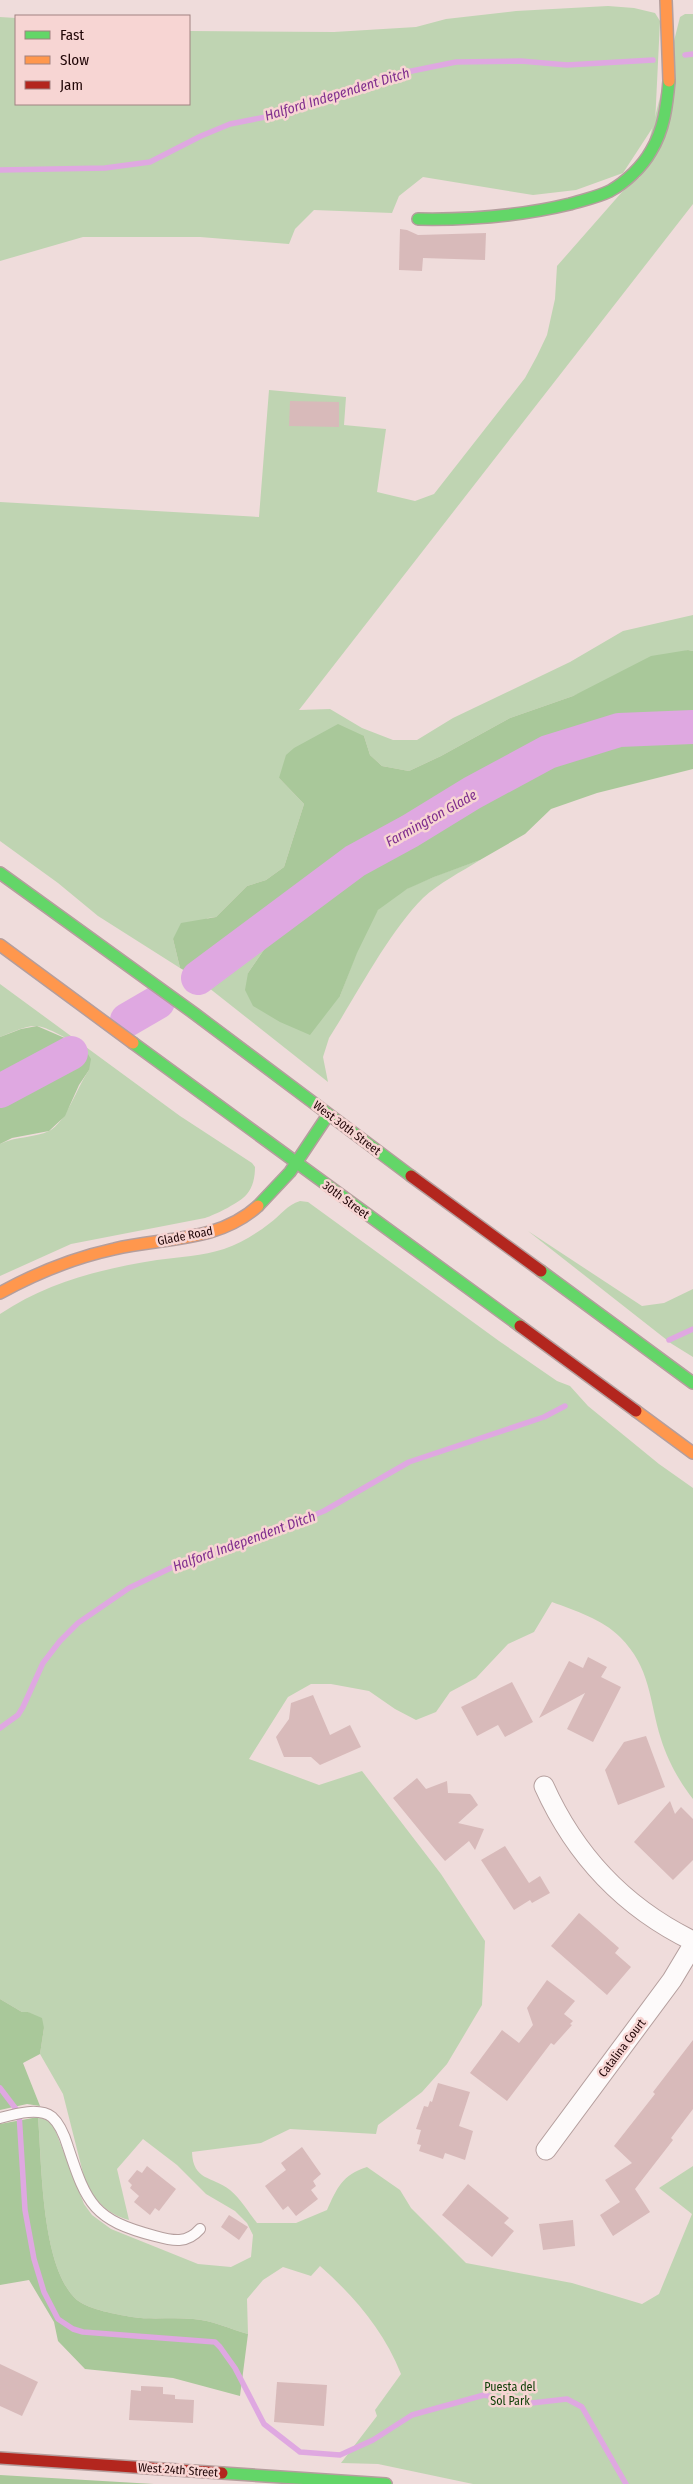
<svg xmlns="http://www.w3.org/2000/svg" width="693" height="2484" font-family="'Fira Sans Condensed',sans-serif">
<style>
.green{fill:#bfd4b2}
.forest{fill:#a9c89a}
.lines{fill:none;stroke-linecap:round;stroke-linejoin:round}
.stream{stroke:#dfa8e1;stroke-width:5.5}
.river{stroke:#dfa8e1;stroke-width:34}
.building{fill:#d8baba}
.lane-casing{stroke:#b49e9d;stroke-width:12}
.street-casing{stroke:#b49e9d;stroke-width:21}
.fast-casing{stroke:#b49e9d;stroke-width:14}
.slow-casing{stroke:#b49e9d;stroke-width:14}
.jam-casing{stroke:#b49e9d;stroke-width:14}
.lane{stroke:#fdfafa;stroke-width:10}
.street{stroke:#fdfafa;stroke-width:19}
.fast{stroke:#63d668;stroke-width:11}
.slow{stroke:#ff974d;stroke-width:11}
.jam{stroke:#b3261e;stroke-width:11}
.labels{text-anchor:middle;stroke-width:5;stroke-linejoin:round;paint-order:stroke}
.street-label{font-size:12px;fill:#210607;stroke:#f7d5d3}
.park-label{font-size:12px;fill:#0e3f06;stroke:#f7d5d3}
.water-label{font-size:14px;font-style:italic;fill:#7f2e8e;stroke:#f7d5d3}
</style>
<rect width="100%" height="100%" fill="#efdcdb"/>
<g class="green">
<path d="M608,6l26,2 21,5 5,8 -5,103 -32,49 -47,17 -43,5 -110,-18 -24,19 -7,17 -78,-3 -19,19 -6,15 -89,-7h-117l-83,24v-244l16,1v86h173v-73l145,1 82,-5 30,-8 70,-8z"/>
<path d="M685,14h8v190l-394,506 31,-1 32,19 31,12h24l36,-22 117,-56 53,-31 70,-16v36l-5,-1 -115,46 -63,22 -69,38 -32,15 -27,-5 -12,-11 -6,-19 -85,42 25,26 -20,63 -18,13 -19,6 -31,31 -8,1 -35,21 7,29 -82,-52 -40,-33 -58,-42v-339l259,15 10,-127 77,7 -2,28 42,4 -9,63 38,9 19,-7 91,-116 12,-22 10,-21 8,-36 2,-33 65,-74 18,-15 40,-160z"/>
<path d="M480,860c-19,12 -41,23 -57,38 -35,35 -67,98 -94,140l-6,19 5,25 -124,-98 70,-49 -26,38 92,23c11,-28 21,-60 37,-85 15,-22 78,-42 103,-51z"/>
<path d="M0,984l180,132 72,47 3,4c0,10 -2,20 -8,27 -6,8 -32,21 -42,24l-134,26 -71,32v-132c16,-8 35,-6 49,-13 17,-8 28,-44 40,-61l-3,-19c-11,-8 -35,-23 -49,-25 -11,-1 -27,7 -37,11z"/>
<path d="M300,1201l8,1 191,139 58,40 13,5 18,20 71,58 34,24v311c-13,-16 -26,-40 -32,-60 -12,-39 -10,-71 -41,-102 -18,-18 -44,-26 -68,-35l-18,30 -26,12 -32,34 -26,14 -14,20 -20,8 -21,-11 -26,-18 -38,-7h-20l-23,13 -39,62 70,26 43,-14 79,103 44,67 -3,64 -35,59 -25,28 -44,33 -2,9 -86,-5 -29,14 -69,9c1,29 20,24 38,38 10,8 19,23 27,33h39l31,-13c10,-22 15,-35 40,-43l33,23 11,18 55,55 106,20 70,21 17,-10 33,-80 -33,-26 34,-22v318h-220l-95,-20 -37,-1 36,-47 -2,-6 26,-36c-17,-43 -46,-77 -81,-108l-9,10 -28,-9 -20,13 -16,19 1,35c-18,-5 -37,-14 -55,-15 -21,-2 -41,1 -61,-2 -16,-3 -42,-7 -55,-17 -36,-32 -35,-136 -39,-183l14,5 32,82 8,11 19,14 87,35 33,3 20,-10 2,-22 -6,-12 -12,-12 -29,-17 -29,-29 -34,-26 -26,30 12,51c-23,-6 -36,-21 -45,-43l-21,-83 -23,-40 4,-26 -16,-16h-6l-22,-13v-685c48,-32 101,-45 157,-54 22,-3 46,-4 67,-11 17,-6 32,-15 46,-26 11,-8 17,-18 30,-22z"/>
<path d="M528,1231l114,75 22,-3 29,-14v68l-21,-13z"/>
</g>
<g class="forest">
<path d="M688,650l5,1v64l-54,1 -85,21 -83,40 -138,91 -45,36 -80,56 -14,16 -14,-8 -7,-29 8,-16 35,-6 31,-31 19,-6 18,-13 20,-63 -25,-26 7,-23 8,-7 44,-24 26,12 6,19 12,11 27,5 32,-15 69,-38 63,-22 78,-40z"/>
<path d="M657,735h36v34l-96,24 -46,16 -26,25 -45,26 -46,17 -27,12 -29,21 -21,43 -17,43 -30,39 -30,-13 -27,-16 -8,-16 3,-17 26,-38 26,-24 55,-41 111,-60 49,-30 89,-40z"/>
<path d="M37,1026l37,16 12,9 5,8 -2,11 -10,15 -14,31 -16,15 -37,7 -12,6v-43c24,-13 58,-24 71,-48 -23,-4 -51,16 -71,28v-44l21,-8z"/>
<path d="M0,1999l22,13h6l14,6 2,10 -4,26 -17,9 17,43 -13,-2 -27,6z"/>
<path d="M38,2117c4,47 3,151 39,183 13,10 39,14 55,17 20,3 40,0 61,2 18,1 37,10 55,15l-8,62 -67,-18 -88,-9 -27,-28 -4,-19 -25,-42 -29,5v-161z"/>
<path d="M0,2475l154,9h-154z"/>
</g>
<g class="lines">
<g class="stream">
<path d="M685,55l8,-1"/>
<path d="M0,170l105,-2 45,-6 51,-26 29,-12 51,-10 116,-40 59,-12 65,-1 46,4 86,-5"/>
<path d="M669,1340l24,-11"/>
<path d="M0,1728l18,-13 5,-8 20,-44 17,-22 18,-18 51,-35 46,-22 74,-24 75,-31 85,-49 135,-45 21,-11"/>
<path d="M0,2088l19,25 6,97 9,49 10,33 14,27 15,10 10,3 132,10 5,5 15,21 29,56 36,28 40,3 33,-15 39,-25 72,-20 39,9 44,-5 15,8 44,77"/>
</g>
<g class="river">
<path d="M198,978l157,-117 55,-30 62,-38 76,-41 71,-22 74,-3"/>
<path d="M127,1020l31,-18"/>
<path d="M0,1091l71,-38"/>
</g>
</g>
<g class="building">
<path d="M400,229l7,1 11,5 68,-2 -1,27 -62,-2 -1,13 -23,-1z"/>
<path d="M290,401l49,1v25l-50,-1z"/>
<path d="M588,1657l19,10 -6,10 20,10 -28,55 -26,-13 18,-36 -46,25 30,-57 14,7z"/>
<path d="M512,1682l21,40 -28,15 -7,-12 -21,11 -16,-29z"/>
<path d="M313,1695l17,40 20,-10 11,22 -41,18 -9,-8h-27l-8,-20 13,-18 2,-16z"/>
<path d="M646,1736l19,51 -47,18 -13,-35 19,-28z"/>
<path d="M417,1778l9,11 21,-8 1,12 22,1 2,2 6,9 -20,18 26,6 -9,21 -6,-9 -24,20 -11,-13 -41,-50z"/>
<path d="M670,1801l5,13 6,-7 12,12v41l-20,20 -39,-38z"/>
<path d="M505,1846l24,37 11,-7 10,17 -18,10 -2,-3 -16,10 -33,-50z"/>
<path d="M579,1913l40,35 -4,5 16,14 -24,28 -56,-49z"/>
<path d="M547,1980l28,21 -11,13 9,7 -3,3 2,1 -18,20 -3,-2 -44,58 -37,-28 32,-43 17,13 14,-18 -6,-17z"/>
<path d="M693,2040v69l-22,29 2,2 -38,49 15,23 -37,24 -13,-21 20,-13 -15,-22 27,-17 -18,-17 41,-52 -2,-2z"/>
<path d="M438,2083l32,9 -11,34 14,5 -8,29 -20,-7 -2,6 -24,-8 2,-6 -4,-1 4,-14 -5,-1 8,-23 4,1 2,-6 2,1z"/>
<path d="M302,2147l19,27 -8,7 3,5 -5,4 7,9 -22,17 -8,-10 -5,4 -18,-24 21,-16 -5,-7z"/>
<path d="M147,2166l29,23 -17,22 -4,-3 -5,7 -16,-13 5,-6 -9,-8 2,-3 -4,-4 9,-11 5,3z"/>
<path d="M468,2184l41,34 -5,5 10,8 -22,26 -50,-42z"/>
<path d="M229,2215l19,12 -9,13 -18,-13z"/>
<path d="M573,2220l2,26 -32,4 -4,-26z"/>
<path d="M0,2364l38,18 -16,34 -22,-10z"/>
<path d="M277,2382l50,3 -3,41 -50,-4z"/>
<path d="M141,2386l22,1v7l12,1v4l19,1 -1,23 -64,-3 2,-30 10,1z"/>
</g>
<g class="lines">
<g class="lane-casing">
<path id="lane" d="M0,2118c15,-4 39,-11 52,-1 9,8 13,20 16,30 19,58 26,73 87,89 18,5 32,8 45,-7"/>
</g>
<g class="street-casing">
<g id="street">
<path d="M544,1786c31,69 81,122 149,155"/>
<path d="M546,2150l126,-170 21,-35"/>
</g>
</g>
<g class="fast-casing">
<g id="fast">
<path d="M418,219c52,1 102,-3 152,-15 13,-4 28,-7 40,-13 16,-9 32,-24 41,-40 13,-21 16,-46 18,-70"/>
<path d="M0,873l195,141 216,162"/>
<path d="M133,1043l387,283"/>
<path d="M258,1206l32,-34 38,-57"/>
<path d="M541,1271l152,112"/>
<path d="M222,2473l164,11"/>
</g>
</g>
<g class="slow-casing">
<g id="slow">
<path d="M666,0l3,81"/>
<path d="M0,945l133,98"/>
<path d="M0,1293c36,-20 73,-35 114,-44 49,-12 103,-6 144,-43"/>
<path d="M636,1411l57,42"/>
</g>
</g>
<g class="jam-casing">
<g id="jam">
<path d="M411,1176l130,95"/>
<path d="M520,1326l116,85"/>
<path d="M0,2458l222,15"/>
</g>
</g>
<use href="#lane" class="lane"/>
<use href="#street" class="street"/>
<use href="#fast" class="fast"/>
<use href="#slow" class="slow"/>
<use href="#jam" class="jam"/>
</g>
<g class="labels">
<g class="street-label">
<text transform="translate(347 1128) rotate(37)" y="4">West 30th Street</text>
<text transform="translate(346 1200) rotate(36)" y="4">30th Street</text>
<text transform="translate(185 1236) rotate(-11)" y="4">Glade Road</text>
<text transform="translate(622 2048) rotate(-53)" y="4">Catalina Court</text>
<text transform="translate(178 2470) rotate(4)" y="4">West 24th Street</text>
</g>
<g class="park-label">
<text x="510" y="2391">Puesta del<tspan x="510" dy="14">Sol Park</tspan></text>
</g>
<g class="water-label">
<text transform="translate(337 94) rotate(-17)" y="5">Halford Independent Ditch</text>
<text transform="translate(431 818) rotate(-29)" y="5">Farmington Glade</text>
<text transform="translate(244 1541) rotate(-20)" y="5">Halford Independent Ditch</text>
</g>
</g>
<rect x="15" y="15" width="175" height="90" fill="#f7d5d3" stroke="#a18281"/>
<rect x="25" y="31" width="25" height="8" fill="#63d668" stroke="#a18281"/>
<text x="60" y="40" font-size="15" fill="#210607">Fast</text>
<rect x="25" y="56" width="25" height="8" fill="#ff974d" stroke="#a18281"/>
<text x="60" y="65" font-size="15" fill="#210607">Slow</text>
<rect x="25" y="81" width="25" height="8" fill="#b3261e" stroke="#a18281"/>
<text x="60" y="90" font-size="15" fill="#210607">Jam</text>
</svg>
